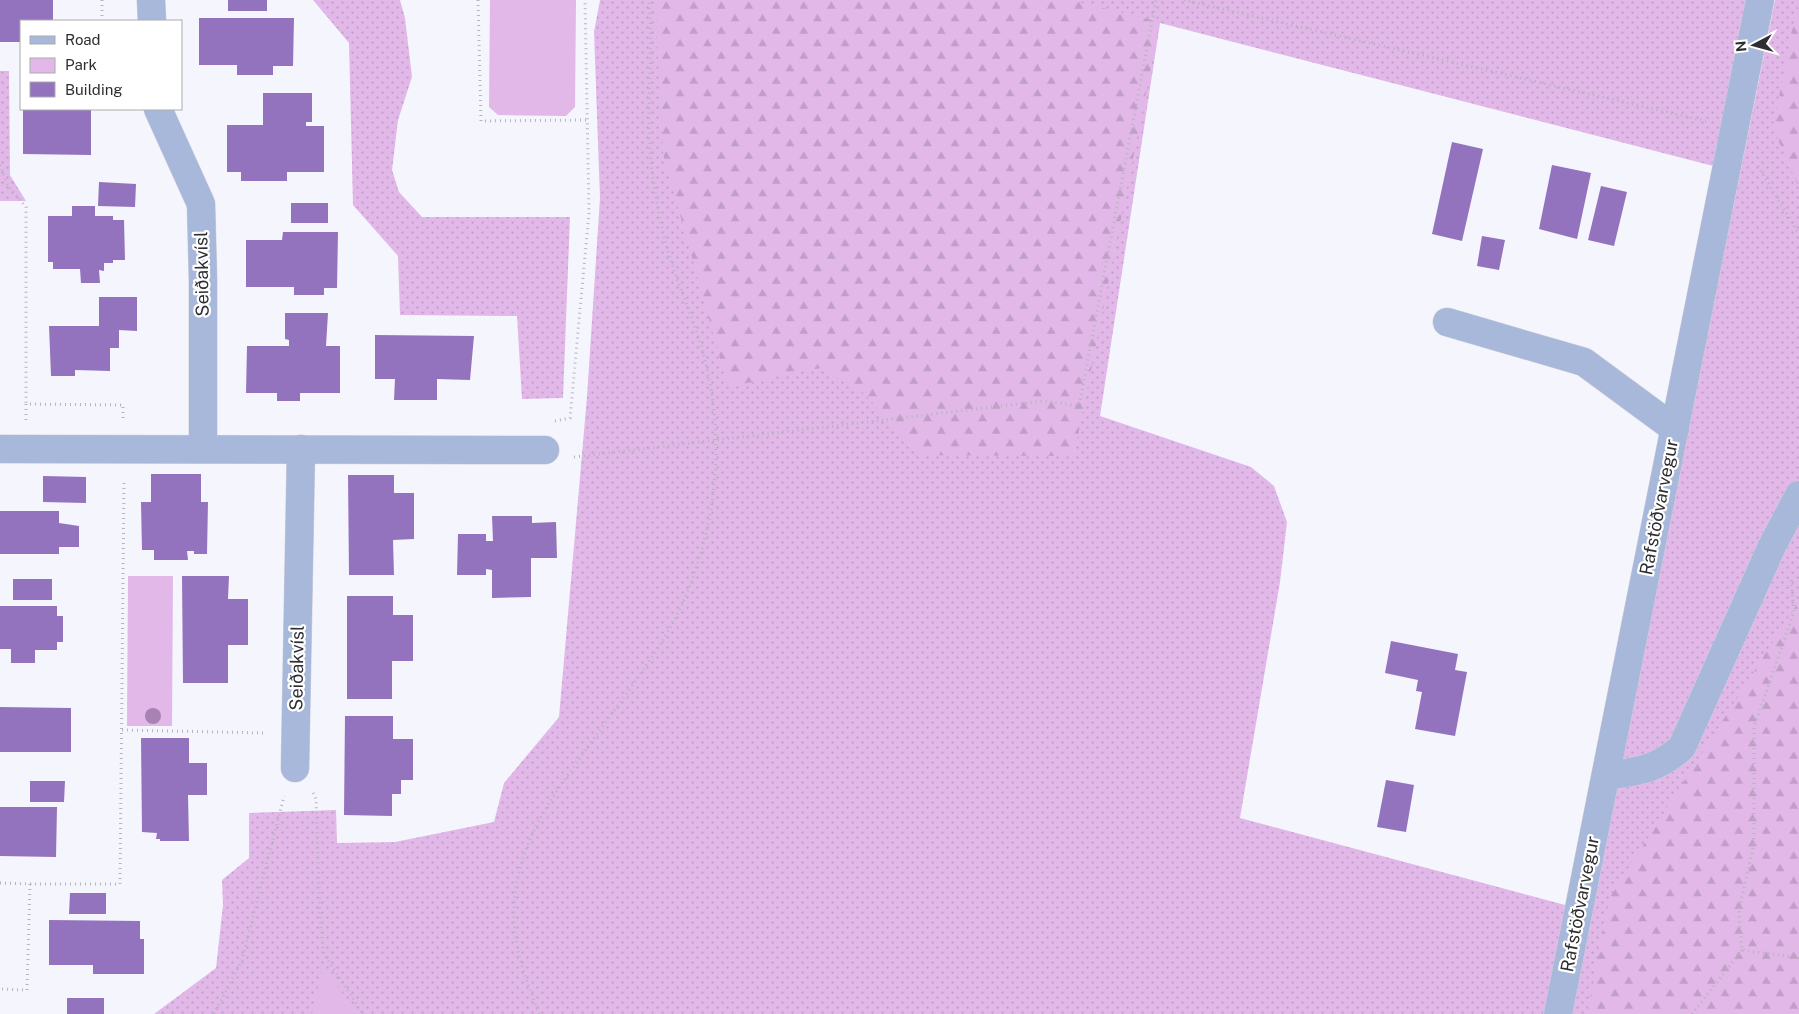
<svg xmlns="http://www.w3.org/2000/svg" width="1799" height="1014" font-family="'Public Sans',sans-serif">
<style>
.grass{fill:url(#grass-dots)}
.forest{fill:url(#forest-firs)}
.park{fill:#e1b8e8}
.building{fill:#9373be}
.lines{fill:none;stroke-linecap:round;stroke-linejoin:round}
.minor-casing{stroke:#d1d1d9;stroke-width:29}
.path{stroke:#b5b5bc;stroke-width:3;stroke-dasharray:1 4;stroke-linecap:butt}
.minor{stroke:#a8b8da;stroke-width:28}
.tree{fill:#a882b2}
.labels{text-anchor:middle;stroke-width:4.5;stroke-linejoin:round;paint-order:stroke}
.street-label{font-size:18px;fill:#2e2e32;stroke:#fff}
</style>
<defs>
<pattern id="grass-dots" width="8" height="8" patternUnits="userSpaceOnUse" patternTransform="scale(1.25)"><rect width="8" height="8" fill="#e1b8e8"/><path d="M2 2h.1M6 6h.1" fill="none" stroke="#c19ec7" stroke-width="1.8" stroke-linecap="round"/></pattern>
<pattern id="forest-firs" width="22" height="20" patternUnits="userSpaceOnUse" patternTransform="scale(1.25)"><rect width="22" height="20" fill="#e1b8e8"/><path d="M5 1l3.5 6h-7zM16 11l3.5 6h-7z" fill="#c19ec7"/></pattern>
</defs>
<rect width="100%" height="100%" fill="#f5f5fe"/>
<g class="grass">
<path d="M313,0h87l5,18 7,59 -14,43 -6,50 7,22 23,25h148l-7,181 -41,1 -5,-83 -117,-1 -2,-59 -45,-51 -4,-162z"/>
<path d="M600,0h1151l-34,167 -557,-144 -60,393 151,51 23,19 13,36 -7,60 -40,236 340,91 -23,105h-1403l62,-46 7,-63 -1,-25 27,-22v-45l87,-3 1,33 58,-1 99,-20 10,-39 55,-66 28,-320 13,-199 -6,-166z"/>
<path d="M1775,0h24v1014h-231l67,-320z"/>
<path d="M0,71h9l1,104 16,26h-26z"/>
</g>
<g class="forest">
<path d="M655,0h415l90,22 -86,434 -157,-1 -52,-61 -45,-26 -92,19 -65,-233z"/>
<path d="M1798,0h1v188l-26,-60z"/>
<path d="M1799,601v413h-212l23,-117z"/>
</g>
<g class="park">
<path d="M490,0h86l-1,107 -9,9 -68,-1 -9,-8z"/>
<path d="M128,576h45l-1,150h-45z"/>
<path d="M323,966l34,48h-45z"/>
</g>
<g class="building">
<path d="M0,0h53v21h-32v21h-21z"/>
<rect x="228" y="0" width="39" height="11"/>
<path d="M199,18h95l-1,48h-20v9h-36v-10h-38z"/>
<path d="M263,93h49v29h-6v4h18v46h-37v9h-46v-9h-14v-47h36z"/>
<path d="M23,109h68v46l-68,-1z"/>
<path d="M1452,142l31,7 -21,92 -30,-7z"/>
<path d="M1552,165l39,8 -14,66 -38,-10z"/>
<path d="M99,182l37,2 -1,23 -37,-1z"/>
<path d="M1601,186l26,6 -13,54 -26,-6z"/>
<rect x="291" y="203" width="37" height="20"/>
<path d="M72,206h23v10h18v4h11l1,40h-12v3h-9v8l-5,-1 1,13h-19l-1,-14h-27v-7h-5v-46h24z"/>
<path d="M283,232h55l-1,56h-13v7h-30v-8h-48v-47h36z"/>
<path d="M1482,236l23,4 -6,30 -22,-4z"/>
<path d="M99,297h38v34l-18,-1v18h-9v23l-35,-1v6h-24l-2,-50h50z"/>
<path d="M285,313h43l-2,33h14v47h-40v8h-23v-8h-31l1,-47h42v-6l-4,-1z"/>
<path d="M375,335l99,1 -4,44 -33,-1v21h-43l1,-21h-20z"/>
<path d="M151,474h50v28h7l-1,52h-13v-3h-7l1,9h-34v-10h-12l-1,-48h10z"/>
<path d="M348,475h46v18h20v46l-21,1 1,35h-45z"/>
<path d="M43,476l43,1v26l-43,-1z"/>
<path d="M0,511h59v12l20,3v21h-20v7h-59z"/>
<path d="M492,516h40v7l24,-1 1,36h-26v39l-39,1v-28l-6,-1v6h-29l1,-41h28v7h7z"/>
<path d="M182,576h47l-1,23h20v46h-20v38h-45z"/>
<rect x="13" y="579" width="39" height="21"/>
<path d="M347,596h46v19h20v46h-21v38h-45z"/>
<path d="M0,606h57v10h6v26h-6v8h-22v13h-24v-14h-11z"/>
<path d="M1391,641l67,13 -3,16 12,2 -12,64 -40,-7 7,-37 -6,-1 2,-11 -33,-7z"/>
<path d="M0,707l71,1v44h-71z"/>
<path d="M345,716h48v23h20v41h-12v14h-9v22l-48,-1z"/>
<path d="M141,738h48v25h18v32h-19l1,46h-29v-2h-4l1,-6 -15,-1z"/>
<path d="M1386,780l28,5 -8,47 -29,-5z"/>
<path d="M30,781h35l-1,21h-34z"/>
<path d="M0,807h57l-1,50 -56,-1z"/>
<path d="M70,893h36v21h-37z"/>
<path d="M49,920l91,1v18h4v35h-51v-9h-44z"/>
<rect x="67" y="998" width="37" height="16"/>
</g>
<g class="lines">
<g class="minor-casing">
<g id="minor">
<path d="M151,0l1,21"/>
<path d="M158,109l43,95 2,76v169"/>
<path d="M1447,322l137,40 91,67"/>
<path d="M0,449l545,1"/>
<path d="M295,768l6,-319"/>
<path d="M1606,776c32,-5 51,-6 76,-29l90,-201 27,-51"/>
<path d="M1558,1014l202,-1014"/>
</g>
</g>
<g class="path">
<path d="M102,0v21"/>
<path d="M478,0l3,121 106,-1"/>
<path d="M1184,0l522,121"/>
<path d="M0,165l8,21 18,21v197"/>
<path d="M1758,166l41,68"/>
<path d="M26,420v-16l97,1v13"/>
<path d="M555,421l15,-3 19,-205 -4,-213"/>
<path d="M574,457l469,-56 36,5 77,-406"/>
<path d="M1791,580l3,32 -40,115v117l-15,66 3,40 57,8"/>
<path d="M122,730l144,3"/>
<path d="M313,793l3,6 4,121 4,34 39,60"/>
<path d="M0,883l30,1 -3,106 -27,-1"/>
<path d="M30,884h90l4,-404"/>
<path d="M214,1014l28,-54 42,-164"/>
<path d="M539,1014c-13,-34 -26,-67 -25,-105 2,-58 30,-101 63,-147 28,-41 61,-81 87,-124 19,-30 32,-65 41,-100 14,-57 15,-120 0,-177 -8,-35 -24,-68 -35,-103 -8,-26 -13,-53 -17,-79 -9,-60 1,-119 -4,-179"/>
<path d="M1692,1014l50,-64"/>
</g>
<use href="#minor" class="minor"/>
</g>
<circle class="tree" cx="153" cy="716" r="8"/>
<g class="labels">
<g class="street-label">
<text transform="translate(202 274) rotate(-91)" y="6">Seiðakvísl</text>
<text transform="translate(1659 507) rotate(-79)" y="6">Rafstöðvarvegur</text>
<text transform="translate(297 668) rotate(-89)" y="6">Seiðakvísl</text>
<text transform="translate(1580 904) rotate(-79)" y="6">Rafstöðvarvegur</text>
</g>
</g>
<rect x="20" y="20" width="162" height="90" fill="#ffffff" stroke="#ababad"/>
<rect x="30" y="36" width="25" height="8" fill="#a8b8da" stroke="#ababad"/>
<text x="65" y="45" font-size="15" fill="#2e2e32">Road</text>
<rect x="30" y="58" width="25" height="15" fill="#e1b8e8" stroke="#ababad"/>
<text x="65" y="70" font-size="15" fill="#2e2e32">Park</text>
<rect x="30" y="82" width="25" height="15" fill="#9373be" stroke="#ababad"/>
<text x="65" y="95" font-size="15" fill="#2e2e32">Building</text>
<g transform="translate(1754 45) rotate(264)" stroke="#ffffff" stroke-width="4" paint-order="stroke">
<path d="M0-4L9 19L0 12L-9 19Z" fill="#2e2e32"/>
<text y="-8" font-size="14" font-weight="bold" text-anchor="middle" fill="#2e2e32">N</text>
</g>
</svg>
